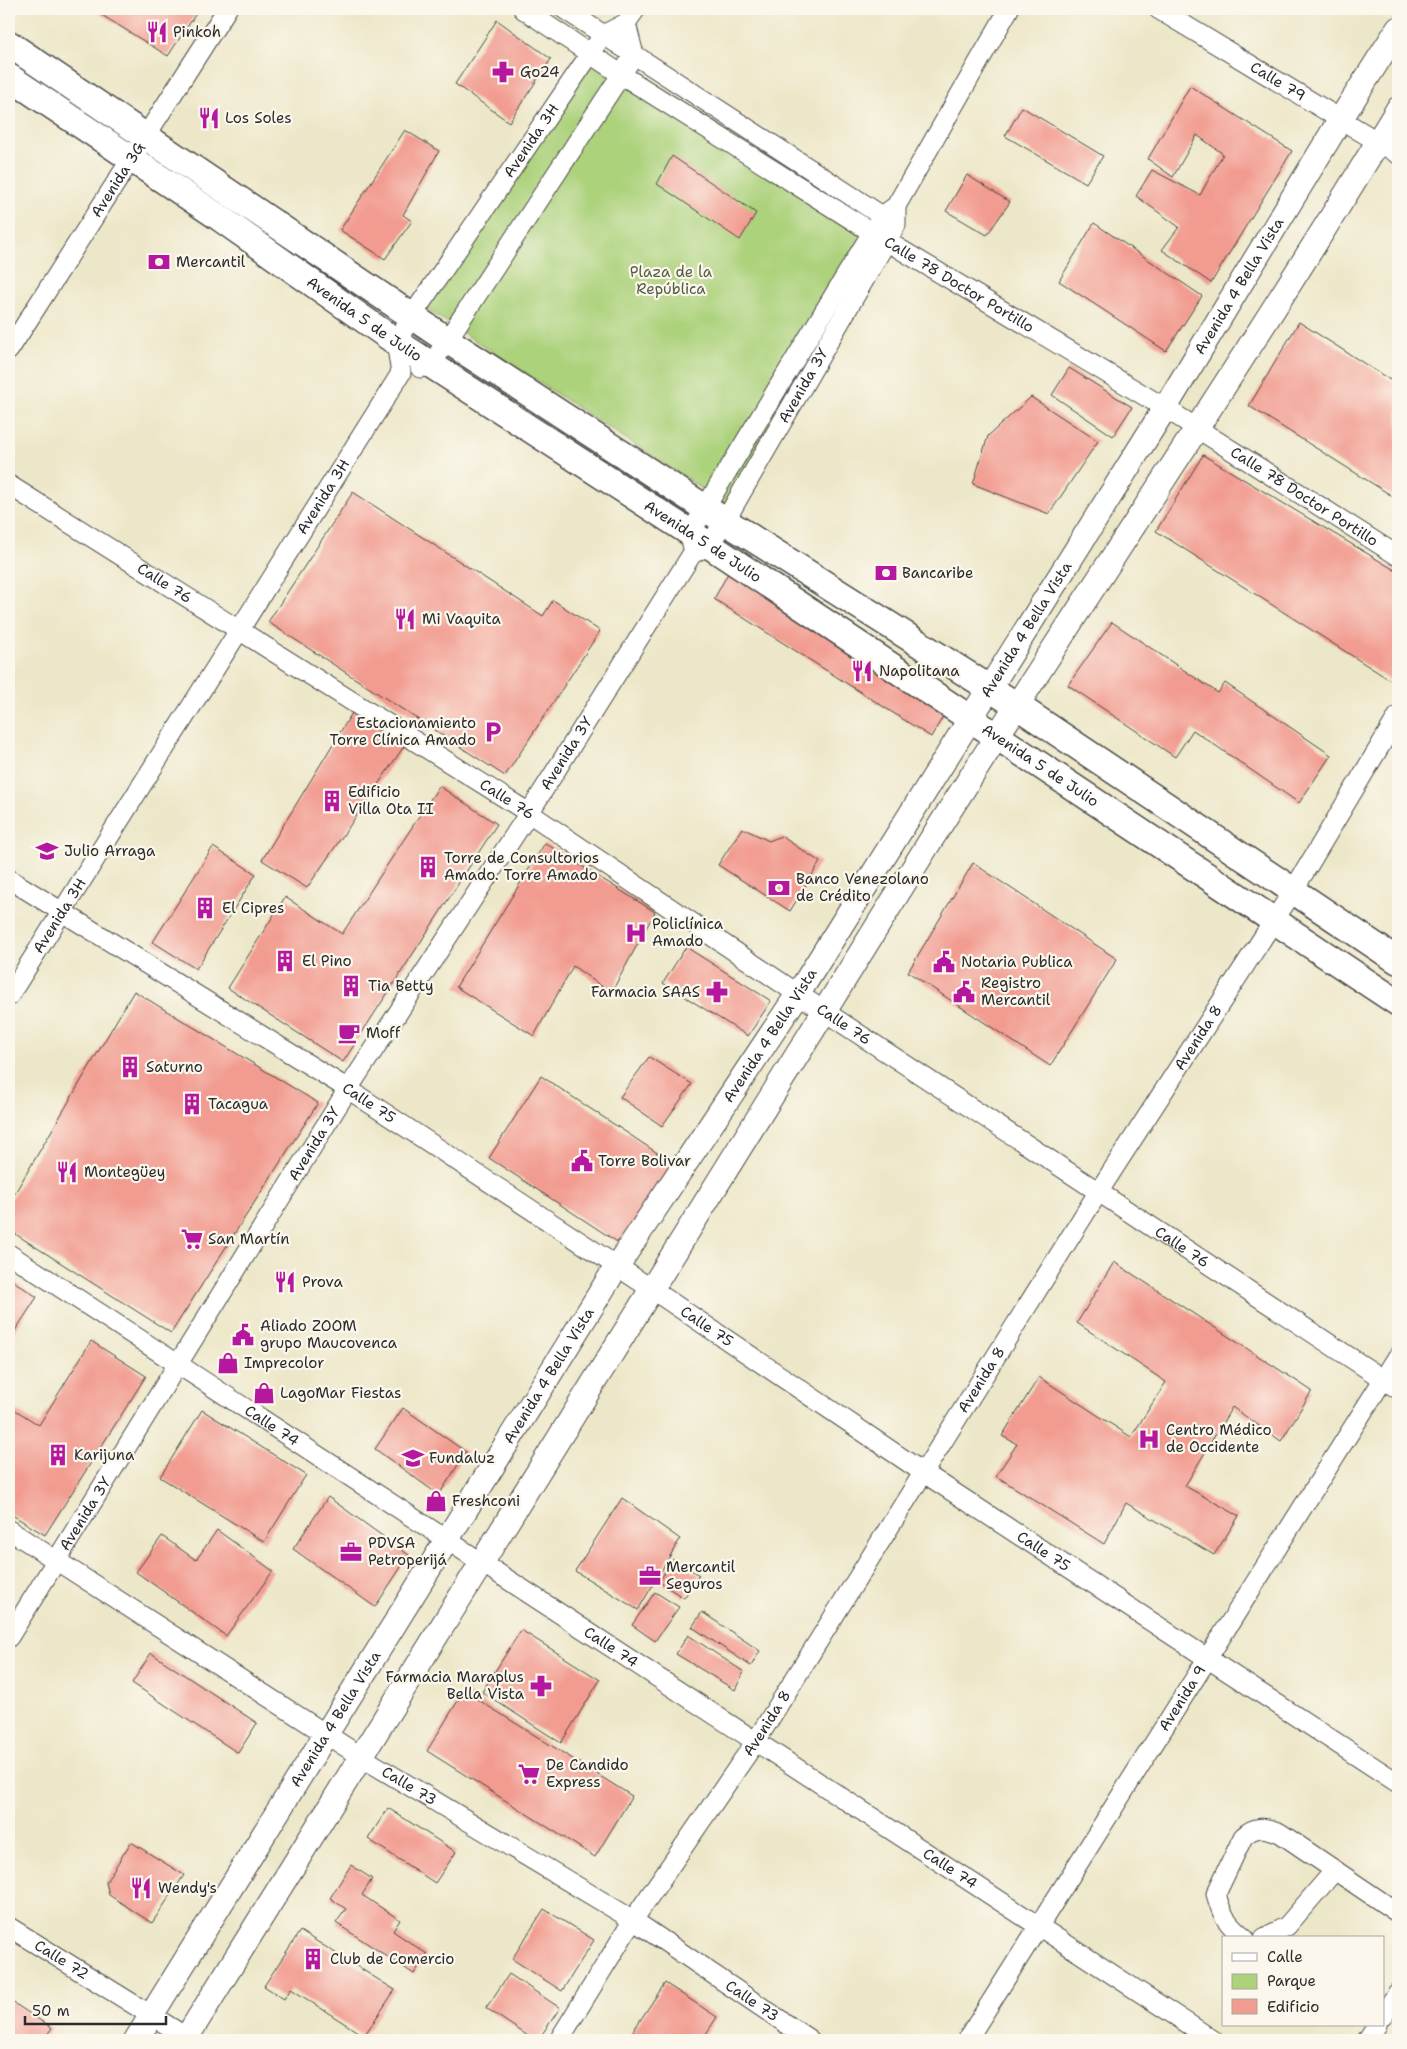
<svg xmlns="http://www.w3.org/2000/svg" width="1407" height="2049" font-family="'Shantell Sans',sans-serif">
<style>
.green{fill:#acd27c;stroke:#6c7e54}
.building{fill:#f29b90}
.lines{fill:none;stroke-linecap:round;stroke-linejoin:round}
.minor-casing{stroke:#484743;stroke-width:21}
.tertiary-casing{stroke:#484743;stroke-width:26}
.secondary-casing{stroke:#484743;stroke-width:29}
.minor{stroke:#fff;stroke-width:19}
.tertiary{stroke:#fff;stroke-width:24}
.secondary{stroke:#fff;stroke-width:26}
.labels{text-anchor:middle;stroke-width:4.5;stroke-linejoin:round;paint-order:stroke}
.poi-label{font-size:15px;fill:#2b2b2b;stroke:#fbf7ec;text-anchor:start}
.street-label{font-size:15px;fill:#2b2b2b;stroke:#fbf7ec}
.park-label{font-size:15px;fill:#525d43;stroke:#fbf7ec}
</style>
<rect width="100%" height="100%" fill="#fbf7ec"/>
<filter id="ink" filterUnits="userSpaceOnUse"><feTurbulence type="fractalNoise" baseFrequency=".02" numOctaves="2"/><feDisplacementMap in="SourceGraphic" scale="10" xChannelSelector="R" yChannelSelector="G"/><feConvolveMatrix kernelMatrix="1 2 1 2 8 2 1 2 1" color-interpolation-filters="sRGB"/></filter>
<filter id="wash" filterUnits="userSpaceOnUse"><feTurbulence type="fractalNoise" baseFrequency=".0096" numOctaves="4" result="noise"/><feDisplacementMap in="SourceGraphic" scale="20" xChannelSelector="R" yChannelSelector="G"/><feGaussianBlur stdDeviation="1.12" result="paint"/><feColorMatrix in="noise" values="0 0 0 0 0 0 0 0 0 0 0 0 0 0 0 0 0 1.4 0 .05"/><feComposite in="paint" operator="in"/></filter>
<g filter="url(#wash)">
<rect width="100%" height="100%" fill="#ede7c9"/>
<path class="green" d="M592,44l291,187 -156,274 -311,-203z"/>
<g id="blocks">
<g class="building">
<path d="M92,9h107l-31,47z"/>
<path d="M497,20l54,39 -42,63 -54,-38z"/>
<path d="M1190,86l102,65 -81,132 -49,-33 17,-23 -43,-31 16,-26 48,25 23,-41 -26,-19 -24,42 -25,-18z"/>
<path d="M1022,107l81,49 -17,27 -81,-47z"/>
<path d="M405,130l34,21 -36,64 9,6 -27,38 -45,-29z"/>
<path d="M672,156l84,57 -16,27 -83,-56z"/>
<path d="M967,175l43,27 -23,33 -41,-24z"/>
<path d="M1094,223l108,73 -36,55 -107,-70z"/>
<path d="M1299,322l99,63 -1,114 -148,-93z"/>
<path d="M1069,368l63,39 -19,29 -61,-41z"/>
<path d="M1031,397l67,44 -49,73 -76,-30 15,-48z"/>
<path d="M1203,455l195,117v94l-8,14 -234,-149z"/>
<path d="M353,492l190,124 10,-16 47,31 -95,145 -237,-154z"/>
<path d="M731,568l217,140 -17,29 -217,-138z"/>
<path d="M1112,622l106,71 7,-10 106,72 -32,48 -106,-73 -18,27 -107,-72z"/>
<path d="M355,708l52,34 -100,146 -45,-28z"/>
<path d="M439,786l58,38 -154,238 -115,-74 57,-91 57,37z"/>
<path d="M742,828l27,13 12,-5 39,26 -30,49 -72,-46z"/>
<path d="M545,843l110,69 -44,81 -38,-27 -39,70 -78,-49z"/>
<path d="M213,847l43,27 -60,95 -43,-27z"/>
<path d="M973,863l144,96 -67,107 -142,-94z"/>
<path d="M686,947l85,54 -23,35 -85,-53z"/>
<path d="M134,991l184,112 -147,230 -162,-103v-27z"/>
<path d="M649,1057l43,27 -30,42 -42,-29z"/>
<path d="M541,1076l133,88 -52,81 -133,-87z"/>
<path d="M1114,1262l198,129 -31,50 -49,-34 -47,79 54,30 -25,39 -88,-52 -22,41 -108,-68 21,-32 -15,-8 37,-59 92,60 35,-55 -89,-59z"/>
<path d="M9,1278l28,19 -28,43z"/>
<path d="M91,1341l55,35 -101,159 -36,-22v-107l30,19z"/>
<path d="M403,1408l63,44 -27,43 -64,-46z"/>
<path d="M202,1410l104,65 -42,67 -104,-65z"/>
<path d="M328,1497l81,58 -34,52 -82,-58z"/>
<path d="M622,1498l58,41 -42,71 -63,-39z"/>
<path d="M217,1530l56,41 -47,65 -90,-64 26,-36 34,24z"/>
<path d="M673,1559l26,16 -15,23 -25,-16z"/>
<path d="M655,1592l24,15 -24,34 -23,-16z"/>
<path d="M702,1612l58,39 -9,15 -59,-39z"/>
<path d="M521,1630l79,50 -39,63 -79,-51z"/>
<path d="M688,1635l56,37 -9,18 -59,-36z"/>
<path d="M151,1653l106,70 -19,30 -106,-70z"/>
<path d="M464,1691l168,105 -37,61 -168,-106z"/>
<path d="M388,1808l68,44 -21,31 -67,-44z"/>
<path d="M131,1842l53,33 -32,48 -43,-28 -3,-13z"/>
<path d="M351,1865l21,14 -10,16 38,25 -7,11 34,23 -13,20 -78,-51 10,-14 -16,-11z"/>
<path d="M544,1909l50,31 -32,51 -50,-32z"/>
<path d="M300,1931l95,59 -31,46 -73,-47 -7,10 -20,-13z"/>
<path d="M509,1974l51,34 -22,32h-4l-48,-32z"/>
<path d="M665,1983l52,34 -15,23h-75z"/>
<path d="M9,2000l43,28 -9,12h-34z"/>
</g>
</g>
</g>
<g filter="url(#ink)">
<use href="#blocks" fill-opacity="0" stroke="#484743" stroke-width="1"/>
<g class="lines">
<g class="minor-casing">
<g id="minor">
<path id="s1" d="M523,9l99,66 251,158 292,175 233,148"/>
<path d="M564,9l329,214"/>
<path id="s2" d="M1158,9l240,145"/>
<path id="s3" d="M9,350l218,-341"/>
<path d="M420,368l11,-3 203,-310 -8,-32"/>
<path id="s4" d="M9,485l520,328 269,181 600,395"/>
<path d="M692,545l-1,-12 14,-25 177,-292 14,-10 113,-197"/>
<path id="s5" d="M9,879l339,210 305,201 271,183 474,310"/>
<path id="s6" d="M9,996l392,-623 -5,-31 16,-26 191,-281 23,-12 10,-14"/>
<path id="s7" d="M9,1254l1204,786"/>
<path id="s8" d="M9,1530l354,228 270,162 177,120"/>
<path id="s9" d="M9,1637l339,-548 181,-276 163,-259 17,-9 16,-24 171,-296v-19"/>
<path id="s10" d="M9,1927l182,113"/>
<path d="M1245,1938c-18,-14 -23,-22 -29,-44l27,-57c12,-12 22,-10 37,-4l118,80"/>
<path d="M1264,1938l23,-12 48,-56"/>
<path d="M1383,2015l15,-23"/>
<path id="s11" d="M559,2040l74,-120 123,-179 343,-550 194,-300 105,-175"/>
<path id="s12" d="M967,2040l431,-684"/>
<path d="M1367,2040l10,-15"/>
</g>
</g>
<g class="tertiary-casing">
<g id="tertiary">
<path id="s13" d="M136,2040l481,-774 181,-272 367,-586 175,-288 58,-91"/>
<path d="M185,2040c251,-397 493,-800 744,-1197 155,-246 319,-486 469,-734"/>
</g>
</g>
<g class="secondary-casing">
<g id="secondary">
<path d="M9,44l438,296 278,181 291,184 382,256"/>
<path id="s14" d="M9,77l211,141 176,124 313,203 689,458"/>
</g>
</g>
<use href="#minor" class="minor"/>
<use href="#tertiary" class="tertiary"/>
<use href="#secondary" class="secondary"/>
</g>
</g>
<defs>
<g id="restaurant-bare" transform="scale(1.725)"><path d="M-5-6h1v4h1v-4h1v4h1v-4h1v5L-1.5 .5V6h-2V.5L-5-1ZM5-6V6H3V1.5H1.5Q1.5-4 5-6Z" fill="#b5179e" stroke="#fbf7ec" stroke-width="2.5" paint-order="stroke"/></g>
<g id="pharmacy-bare" transform="scale(1.725)"><path d="M-2-6h4v4h4v4h-4v4h-4v-4h-4v-4h4Z" fill="#b5179e" stroke="#fbf7ec" stroke-width="2.5" paint-order="stroke"/></g>
<g id="bank-bare" transform="scale(1.725)"><path d="M-6-4H6V4H-6ZM0-2.3a2.3 2.3 0 1 0 0 4.6a2.3 2.3 0 1 0 0-4.6Z" fill="#b5179e" stroke="#fbf7ec" stroke-width="2.5" paint-order="stroke"/></g>
<g id="parking-bare" transform="scale(1.725)"><path d="M-3.5-5.5H1a3.5 3.5 0 0 1 0 7H-1V5.5H-3.5ZM-1-3.4V-.6H.8a1.4 1.4 0 0 0 0-2.8Z" fill="#b5179e" stroke="#fbf7ec" stroke-width="2.5" paint-order="stroke"/></g>
<g id="building-bare" transform="scale(1.725)"><path d="M-4-6H4V6H1V3H-1V6H-4ZM-2.5-4.3h1.7v1.8h-1.7ZM.8-4.3h1.7v1.8H.8ZM-2.5-1h1.7V.8h-1.7ZM.8-1h1.7V.8H.8Z" fill="#b5179e" stroke="#fbf7ec" stroke-width="2.5" paint-order="stroke"/></g>
<g id="school-bare" transform="scale(1.725)"><path d="M0-5L7-2L0 1L-7-2ZM-4 1L0 2.5L4 1V4Q0 6-4 4Z" fill="#b5179e" stroke="#fbf7ec" stroke-width="2.5" paint-order="stroke"/></g>
<g id="hospital-bare" transform="scale(1.725)"><path d="M-5-5h3v3.5h4V-5h3V5h-3V1.5h-4V5h-3Z" fill="#b5179e" stroke="#fbf7ec" stroke-width="2.5" paint-order="stroke"/></g>
<g id="civic-bare" transform="scale(1.725)"><path d="M-.6-6.5H3V-4.5H.6V-3L4-1V1h2V6H-6V1h2V-1L-.6-3ZM-1.2 2.5V6h2.4V2.5Z" fill="#b5179e" stroke="#fbf7ec" stroke-width="2.5" paint-order="stroke"/></g>
<g id="cafe-bare" transform="scale(1.725)"><path d="M-5.5-4.5H6V0H3Q3 3.5 0 3.5H-2.5Q-5.5 3.5-5.5 0ZM3-3.2v2h1.7v-2ZM-6 4.5H4V6H-6Z" fill="#b5179e" stroke="#fbf7ec" stroke-width="2.5" paint-order="stroke"/></g>
<g id="supermarket-bare" transform="scale(1.725)"><path d="M-6-5.5h2.5l.6 2H6L4.5 2H-2.5L-4.4-4H-6ZM-1.5 3.2a1.3 1.3 0 1 0 .1 0ZM3 3.2a1.3 1.3 0 1 0 .1 0Z" fill="#b5179e" stroke="#fbf7ec" stroke-width="2.5" paint-order="stroke"/></g>
<g id="shop-bare" transform="scale(1.725)"><path d="M-5-2.5h2.3a2.7 3.5 0 0 1 5.4 0H5L5.5 6h-11ZM-1.5-2.5h3a1.5 2.3 0 0 0-3 0Z" fill="#b5179e" stroke="#fbf7ec" stroke-width="2.5" paint-order="stroke"/></g>
<g id="university-bare" transform="scale(1.725)"><path d="M0-5L7-2L0 1L-7-2ZM-4 1L0 2.5L4 1V4Q0 6-4 4Z" fill="#b5179e" stroke="#fbf7ec" stroke-width="2.5" paint-order="stroke"/></g>
<g id="office-bare" transform="scale(1.725)"><path d="M-6-3h4V-5.5h4V-3h4V5H-6ZM-1-4.5V-3h2v-1.5ZM-6 0V1H6V0Z" fill="#b5179e" stroke="#fbf7ec" stroke-width="2.5" paint-order="stroke"/></g>
</defs>
<g fill-rule="evenodd">
<use href="#restaurant-bare" x="157" y="32"/>
<use href="#pharmacy-bare" x="503" y="72"/>
<use href="#restaurant-bare" x="209" y="118"/>
<use href="#bank-bare" x="159" y="262"/>
<use href="#bank-bare" x="886" y="573"/>
<use href="#restaurant-bare" x="405" y="619"/>
<use href="#restaurant-bare" x="862" y="671"/>
<use href="#parking-bare" x="493" y="732"/>
<use href="#building-bare" x="332" y="801"/>
<use href="#school-bare" x="47" y="851"/>
<use href="#building-bare" x="428" y="867"/>
<use href="#bank-bare" x="779" y="888"/>
<use href="#building-bare" x="205" y="908"/>
<use href="#hospital-bare" x="636" y="933"/>
<use href="#building-bare" x="285" y="961"/>
<use href="#civic-bare" x="944" y="962"/>
<use href="#building-bare" x="351" y="986"/>
<use href="#pharmacy-bare" x="717" y="992"/>
<use href="#civic-bare" x="964" y="992"/>
<use href="#cafe-bare" x="349" y="1033"/>
<use href="#building-bare" x="130" y="1067"/>
<use href="#building-bare" x="192" y="1104"/>
<use href="#civic-bare" x="582" y="1161"/>
<use href="#restaurant-bare" x="67" y="1172"/>
<use href="#supermarket-bare" x="192" y="1239"/>
<use href="#restaurant-bare" x="285" y="1282"/>
<use href="#civic-bare" x="243" y="1335"/>
<use href="#shop-bare" x="228" y="1363"/>
<use href="#shop-bare" x="264" y="1393"/>
<use href="#hospital-bare" x="1149" y="1439"/>
<use href="#building-bare" x="58" y="1455"/>
<use href="#university-bare" x="413" y="1458"/>
<use href="#shop-bare" x="436" y="1501"/>
<use href="#office-bare" x="351" y="1552"/>
<use href="#office-bare" x="650" y="1576"/>
<use href="#pharmacy-bare" x="541" y="1686"/>
<use href="#supermarket-bare" x="529" y="1774"/>
<use href="#restaurant-bare" x="141" y="1888"/>
<use href="#building-bare" x="313" y="1959"/>
</g>
<g class="labels">
<g class="poi-label">
<text x="173" y="37">Pinkoh</text>
<text x="520" y="77">Go24</text>
<text x="225" y="123">Los Soles</text>
<text x="176" y="267">Mercantil</text>
<text x="902" y="578">Bancaribe</text>
<text x="422" y="624">Mi Vaquita</text>
<text x="879" y="676">Napolitana</text>
<text x="476" y="728" text-anchor="end">Estacionamiento<tspan x="476" dy="17">Torre Clínica Amado</tspan></text>
<text x="348" y="797">Edificio<tspan x="348" dy="17">Villa Ota II</tspan></text>
<text x="64" y="856">Julio Arraga</text>
<text x="444" y="863">Torre de Consultorios<tspan x="444" dy="17">Amado. Torre Amado</tspan></text>
<text x="796" y="884">Banco Venezolano<tspan x="796" dy="17">de Crédito</tspan></text>
<text x="222" y="913">El Cipres</text>
<text x="652" y="929">Policlínica<tspan x="652" dy="17">Amado</tspan></text>
<text x="302" y="966">El Pino</text>
<text x="961" y="967">Notaria Publica</text>
<text x="981" y="988">Registro<tspan x="981" dy="17">Mercantil</tspan></text>
<text x="368" y="991">Tia Betty</text>
<text x="700" y="997" text-anchor="end">Farmacia SAAS</text>
<text x="366" y="1038">Moff</text>
<text x="146" y="1072">Saturno</text>
<text x="208" y="1109">Tacagua</text>
<text x="598" y="1166">Torre Bolivar</text>
<text x="84" y="1177">Montegüey</text>
<text x="208" y="1244">San Martín</text>
<text x="302" y="1287">Prova</text>
<text x="260" y="1331">Aliado ZOOM<tspan x="260" dy="17">grupo Maucovenca</tspan></text>
<text x="244" y="1368">Imprecolor</text>
<text x="280" y="1398">LagoMar Fiestas</text>
<text x="1166" y="1435">Centro Médico<tspan x="1166" dy="17">de Occidente</tspan></text>
<text x="74" y="1460">Karijuna</text>
<text x="429" y="1463">Fundaluz</text>
<text x="452" y="1506">Freshconi</text>
<text x="368" y="1548">PDVSA<tspan x="368" dy="17">Petroperijá</tspan></text>
<text x="666" y="1572">Mercantil<tspan x="666" dy="17">Seguros</tspan></text>
<text x="524" y="1682" text-anchor="end">Farmacia Maraplus<tspan x="524" dy="17">Bella Vista</tspan></text>
<text x="546" y="1770">De Candido<tspan x="546" dy="17">Express</tspan></text>
<text x="158" y="1893">Wendy's</text>
<text x="330" y="1964">Club de Comercio</text>
</g>
<g class="street-label">
<text dy="5" stroke="none"><textPath href="#s2" startOffset="140">Calle 79</textPath></text>
<text dy="5" stroke="none"><textPath href="#s6" startOffset="1010">Avenida 3H</textPath></text>
<text dy="5" stroke="none"><textPath href="#s3" startOffset="202">Avenida 3G</textPath></text>
<text dy="5" stroke="none"><textPath href="#s1" startOffset="516">Calle 78 Doctor Portillo</textPath></text>
<text dy="5" stroke="none"><textPath href="#s13" startOffset="2072">Avenida 4 Bella Vista</textPath></text>
<text dy="5" stroke="none"><textPath href="#s14" startOffset="430">Avenida 5 de Julio</textPath></text>
<text dy="5" stroke="none"><textPath href="#s9" startOffset="1485">Avenida 3Y</textPath></text>
<text dy="5" stroke="none"><textPath href="#s6" startOffset="590">Avenida 3H</textPath></text>
<text dy="5" stroke="none"><textPath href="#s1" startOffset="921">Calle 78 Doctor Portillo</textPath></text>
<text dy="5" stroke="none"><textPath href="#s14" startOffset="835">Avenida 5 de Julio</textPath></text>
<text dy="5" stroke="none"><textPath href="#s4" startOffset="184">Calle 76</textPath></text>
<text dy="5" stroke="none"><textPath href="#s13" startOffset="1668">Avenida 4 Bella Vista</textPath></text>
<text dy="5" stroke="none"><textPath href="#s9" startOffset="1045">Avenida 3Y</textPath></text>
<text dy="5" stroke="none"><textPath href="#s14" startOffset="1240">Avenida 5 de Julio</textPath></text>
<text dy="5" stroke="none"><textPath href="#s4" startOffset="589">Calle 76</textPath></text>
<text dy="5" stroke="none"><textPath href="#s6" startOffset="95">Avenida 3H</textPath></text>
<text dy="5" stroke="none"><textPath href="#s4" startOffset="994">Calle 76</textPath></text>
<text dy="5" stroke="none"><textPath href="#s13" startOffset="1188">Avenida 4 Bella Vista</textPath></text>
<text dy="5" stroke="none"><textPath href="#s11" startOffset="1189">Avenida 8</textPath></text>
<text dy="5" stroke="none"><textPath href="#s5" startOffset="424">Calle 75</textPath></text>
<text dy="5" stroke="none"><textPath href="#s9" startOffset="580">Avenida 3Y</textPath></text>
<text dy="5" stroke="none"><textPath href="#s4" startOffset="1399">Calle 76</textPath></text>
<text dy="5" stroke="none"><textPath href="#s5" startOffset="829">Calle 75</textPath></text>
<text dy="5" stroke="none"><textPath href="#s13" startOffset="782">Avenida 4 Bella Vista</textPath></text>
<text dy="5" stroke="none"><textPath href="#s11" startOffset="784">Avenida 8</textPath></text>
<text dy="5" stroke="none"><textPath href="#s7" startOffset="314">Calle 74</textPath></text>
<text dy="5" stroke="none"><textPath href="#s9" startOffset="145">Avenida 3Y</textPath></text>
<text dy="5" stroke="none"><textPath href="#s5" startOffset="1234">Calle 75</textPath></text>
<text dy="5" stroke="none"><textPath href="#s7" startOffset="719">Calle 74</textPath></text>
<text dy="5" stroke="none"><textPath href="#s12" startOffset="404">Avenida 9</textPath></text>
<text dy="5" stroke="none"><textPath href="#s13" startOffset="378">Avenida 4 Bella Vista</textPath></text>
<text dy="5" stroke="none"><textPath href="#s11" startOffset="379">Avenida 8</textPath></text>
<text dy="5" stroke="none"><textPath href="#s8" startOffset="475">Calle 73</textPath></text>
<text dy="5" stroke="none"><textPath href="#s7" startOffset="1124">Calle 74</textPath></text>
<text dy="5" stroke="none"><textPath href="#s10" startOffset="62">Calle 72</textPath></text>
<text dy="5" stroke="none"><textPath href="#s8" startOffset="880">Calle 73</textPath></text>
</g>
<g class="park-label">
<text x="671" y="277">Plaza de la<tspan x="671" dy="17">República</tspan></text>
</g>
</g>
<rect width="1407" height="2049" fill="none" stroke="#fbf7ec" stroke-width="30"/>
<rect x="1222" y="1936" width="162" height="90" fill="#fbf7ec" stroke="#a8a59f"/>
<rect x="1232" y="1953" width="25" height="8" fill="#ffffff" stroke="#a8a59f"/>
<text x="1267" y="1962" font-size="15" fill="#2b2b2b">Calle</text>
<rect x="1232" y="1974" width="25" height="15" fill="#acd27c" stroke="#a8a59f"/>
<text x="1267" y="1986" font-size="15" fill="#2b2b2b">Parque</text>
<rect x="1232" y="1999" width="25" height="15" fill="#f29b90" stroke="#a8a59f"/>
<text x="1267" y="2012" font-size="15" fill="#2b2b2b">Edificio</text>
<path d="M25 2016v8h141v-8" fill="none" stroke="#2b2b2b" stroke-width="2.5"/>
<text x="32" y="2016" font-size="15" fill="#2b2b2b" stroke="#fbf7ec" stroke-width="4" paint-order="stroke">50 m</text>
</svg>
